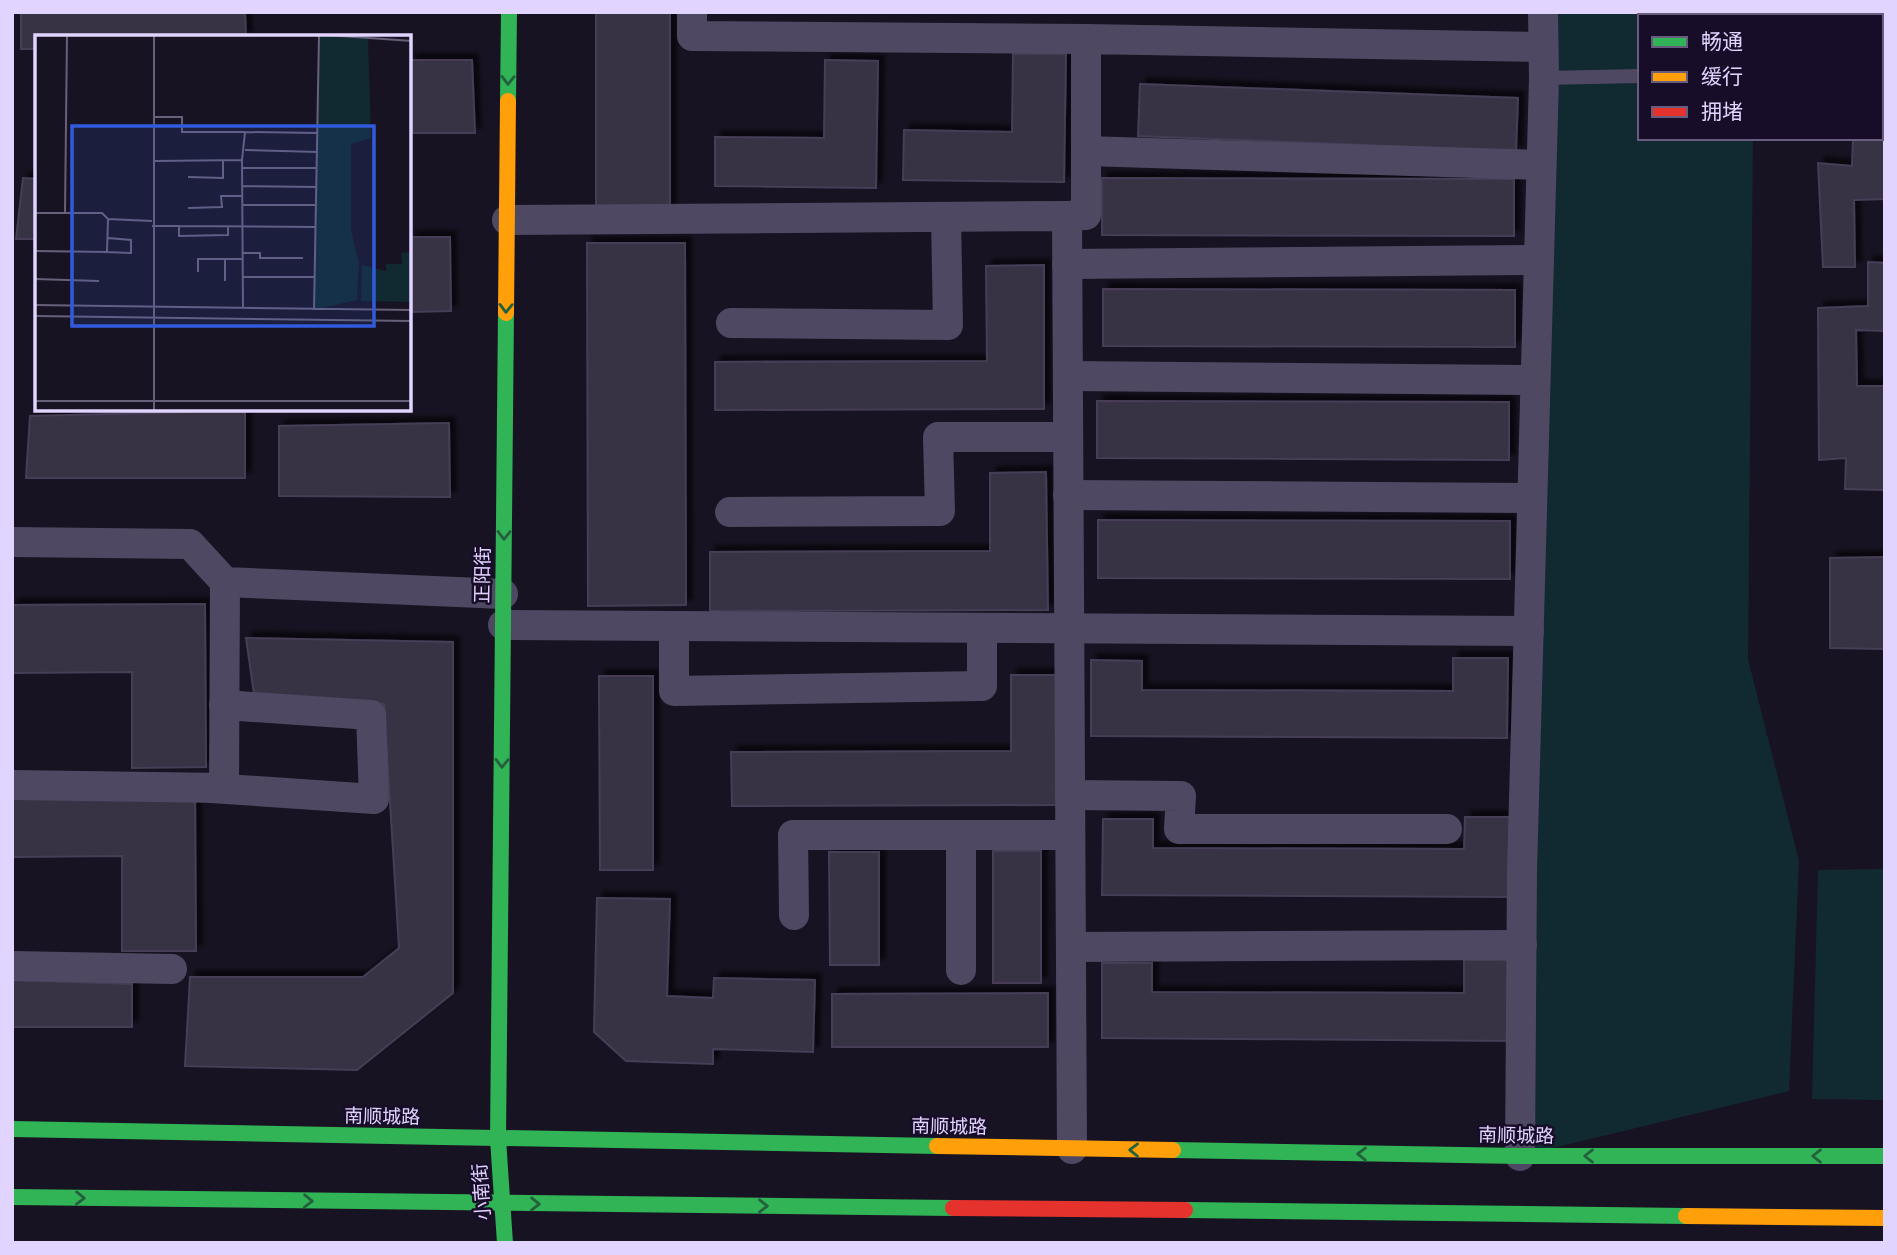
<svg xmlns="http://www.w3.org/2000/svg" width="1897" height="1255" font-family="Raleway,'Noto Sans SC',sans-serif">
<style>
.green{fill:#112930}
.building{fill:#383144;stroke:#463e56;stroke-width:2;filter:url(#shadow)}
.lines{fill:none;stroke-linecap:round;stroke-linejoin:round}
.lane{stroke:#4e4863;stroke-width:14}
.street{stroke:#4e4863;stroke-width:30}
.fast{stroke:#30b455;stroke-width:16}
.slow{stroke:#ff9f0a;stroke-width:16}
.jam{stroke:#e5322d;stroke-width:16}
.oneway{stroke:#24603e}
.labels{text-anchor:middle;stroke-width:5;stroke-linejoin:round;paint-order:stroke}
.street-label{font-size:19px;fill:#e1d4ff;stroke:#170d28}
.inset-road{fill:none;stroke:#68607a;stroke-width:2}
.view{fill:#315bdc;fill-opacity:0.15;stroke:#315bdc;stroke-width:3.5}
.inset-edge{fill:none;stroke:#e1d4ff;stroke-width:3.5}
</style>
<defs>
<filter id="shadow"><feDropShadow dx="6" dy="-6" stdDeviation="2" flood-color="#0009"/></filter>
</defs>
<rect width="100%" height="100%" fill="#181322"/>
<g class="green">
<path d="M1543,12h329v4h-232v122h113l-5,521 51,202 -10,230 -269,65z"/>
<path d="M1885,869v231l-73,-1 6,-229z"/>
</g>
<g class="building">
<path d="M21,12h224l1,25h-209v12h-16z"/>
<rect x="596" y="12" width="74" height="198"/>
<path d="M1013,54h53l-2,128 -161,-2 1,-50 108,2z"/>
<path d="M410,60h62l3,73h-65z"/>
<path d="M825,60l53,1 -2,127 -161,-2v-49l109,1z"/>
<path d="M1140,84l378,14 -2,53 -378,-15z"/>
<path d="M1885,130v69l-31,1 1,67h-32l-5,-104 34,3 1,-28h28v-7z"/>
<path d="M23,178l14,1v60h-21z"/>
<path d="M1102,178l412,1v57l-412,-1z"/>
<path d="M410,237h40l1,74 -41,1z"/>
<path d="M587,243h98l1,362 -98,1z"/>
<path d="M1868,262l17,1v68l-29,-1 1,56h28v104l-40,-1 1,-31 -27,2 -1,-152 50,-2z"/>
<path d="M1044,265v144l-329,1v-48l272,-1 -1,-95z"/>
<path d="M1103,289l412,1v57l-412,-1z"/>
<path d="M1097,401l412,1v58l-412,-2z"/>
<path d="M190,410h55v68h-219l4,-62 160,-4z"/>
<path d="M449,423l1,74 -171,-1v-70z"/>
<path d="M1046,472l2,138 -338,1v-59l280,-1v-78z"/>
<path d="M1098,520l412,1v58l-412,-1z"/>
<path d="M1885,557v92l-55,-1v-90z"/>
<path d="M205,604l1,163 -74,1v-96l-120,1v-68z"/>
<path d="M246,638l207,4v351l-96,77 -172,-4 5,-89h173l36,-29 -15,-244 -130,-10z"/>
<path d="M1453,658h55l-1,80 -416,-2v-76l51,1v29l311,1z"/>
<path d="M1011,675h45l1,130 -325,1 -1,-54 280,-1z"/>
<path d="M599,676h54v194h-53z"/>
<path d="M195,788l1,163h-74v-95l-110,1v-68z"/>
<path d="M1465,817h54v80l-417,-2 1,-76h50v29l311,1z"/>
<rect x="993" y="851" width="48" height="132"/>
<path d="M829,852h50v113h-49z"/>
<path d="M597,898l73,1 -3,97 46,2 1,-20 101,2 -2,72 -100,-3v15l-87,-3 -32,-29z"/>
<path d="M1464,960h54v81l-416,-3v-75h50v29l312,1z"/>
<path d="M12,980l120,4v43h-120z"/>
<path d="M1048,993v54h-216v-53z"/>
</g>
<g class="lines">
<path class="lane" d="M1544,78l96,-2"/>
<g class="street">
<path d="M692,12v24l394,3"/>
<path d="M1086,151l455,14"/>
<path d="M1067,216l19,-1v-176l456,8"/>
<path d="M507,220l560,-4 5,933"/>
<path d="M1067,264l472,-4"/>
<path d="M731,323l217,2 -2,-108"/>
<path d="M1068,376l467,4"/>
<path d="M1068,495l464,3"/>
<path d="M730,512l210,-1 -2,-74h130"/>
<path d="M12,542l178,2 35,38 278,12"/>
<path d="M503,625l171,1v65l308,-5v-58"/>
<path d="M674,626l855,5"/>
<path d="M12,785l212,3 1,-206"/>
<path d="M211,788l163,11 -3,-84 -147,-10"/>
<path d="M1070,795l111,1 -2,33h268"/>
<path d="M961,835v135"/>
<path d="M794,915l-1,-80h277"/>
<path d="M1071,947l451,-2"/>
<path d="M12,966l160,3"/>
<path d="M1520,1156l2,-285 22,-793 -1,-66"/>
</g>
<g class="fast">
<path d="M508,101l1,-89"/>
<path d="M12,1129l925,17"/>
<path d="M1173,1150l347,6h365"/>
<path d="M12,1197l941,11"/>
<path d="M1185,1210l501,6"/>
<path d="M505,1243l-7,-104 8,-826"/>
</g>
<g class="slow">
<path d="M506,313l2,-212"/>
<path d="M937,1146l236,4"/>
<path d="M1686,1216l199,2"/>
</g>
<path class="jam" d="M953,1208l232,2"/>
</g>
<defs><path id="oneway-chevron" d="M-2-3.5L2.5 0L-2 3.5" fill="none" stroke-width="1.6" stroke-linecap="round" stroke-linejoin="round" transform="scale(1.75)"/></defs>
<g class="oneway">
<use href="#oneway-chevron" transform="translate(508 80) rotate(91)"/>
<use href="#oneway-chevron" transform="translate(506 308) rotate(91)"/>
<use href="#oneway-chevron" transform="translate(504 535) rotate(91)"/>
<use href="#oneway-chevron" transform="translate(502 763) rotate(91)"/>
<use href="#oneway-chevron" transform="translate(1134 1150) rotate(-179)"/>
<use href="#oneway-chevron" transform="translate(1362 1154) rotate(-179)"/>
<use href="#oneway-chevron" transform="translate(1589 1156) rotate(180)"/>
<use href="#oneway-chevron" transform="translate(1817 1156) rotate(180)"/>
<use href="#oneway-chevron" transform="translate(80 1198) rotate(1)"/>
<use href="#oneway-chevron" transform="translate(308 1201) rotate(1)"/>
<use href="#oneway-chevron" transform="translate(535 1204) rotate(1)"/>
<use href="#oneway-chevron" transform="translate(763 1206) rotate(1)"/>
</g>
<g class="labels">
<g class="street-label">
<text transform="translate(482 575) rotate(-89)" y="7">正阳街</text>
<text transform="translate(382 1116) rotate(1)" y="7">南顺城路</text>
<text transform="translate(949 1126) rotate(1)" y="7">南顺城路</text>
<text transform="translate(1516 1135) rotate(1)" y="7">南顺城路</text>
<text transform="translate(481 1192) rotate(-94)" y="7">小南街</text>
</g>
</g>
<g transform="translate(35 35)">
<rect width="376" height="376" fill="#181322"/>
<path d="M284,0h49l3,103 -20,6v87l8,32 -2,37 -43,10zM376,217v50l-50,-1 1,-36 24,6v-7h16l-1,-11z" fill="#112930"/>
<path class="inset-road" d="M119,0v376M291,0l86,6M118,82h29v15h63M210,115l73,2M207,125l3,-28 73,1M118,126l89,-1 1,149M207,133h75M153,142l35,1v-17M207,151l75,1M207,170h74M153,173l34,-1 -1,-11h21M30,177l2,-177M0,178h67l6,6 44,2M117,191h27v10l49,-1v-9M144,191l137,1M0,216l72,1 1,-33M70,217l26,1v-13l-23,-2M207,218h18v5h43M190,224v22M163,237v-13h45M208,242h72M0,244l64,2M0,270l377,5M279,275l5,-275M0,281l377,5M0,366h377"/>
<path class="view" d="M37,91h302v200h-302z"/>
<rect width="376" height="376" class="inset-edge"/>
</g>
<rect width="1897" height="1255" fill="none" stroke="#e1d4ff" stroke-width="28"/>
<rect x="1638" y="14" width="245" height="126" fill="#170d28" stroke="#685d7e" stroke-width="2"/>
<rect x="1652" y="37" width="35" height="10" fill="#30b455" stroke="#685d7e" stroke-width="2"/>
<text x="1701" y="49" font-size="21" fill="#e1d4ff">畅通</text>
<rect x="1652" y="72" width="35" height="10" fill="#ff9f0a" stroke="#685d7e" stroke-width="2"/>
<text x="1701" y="84" font-size="21" fill="#e1d4ff">缓行</text>
<rect x="1652" y="107" width="35" height="10" fill="#e5322d" stroke="#685d7e" stroke-width="2"/>
<text x="1701" y="119" font-size="21" fill="#e1d4ff">拥堵</text>
</svg>
